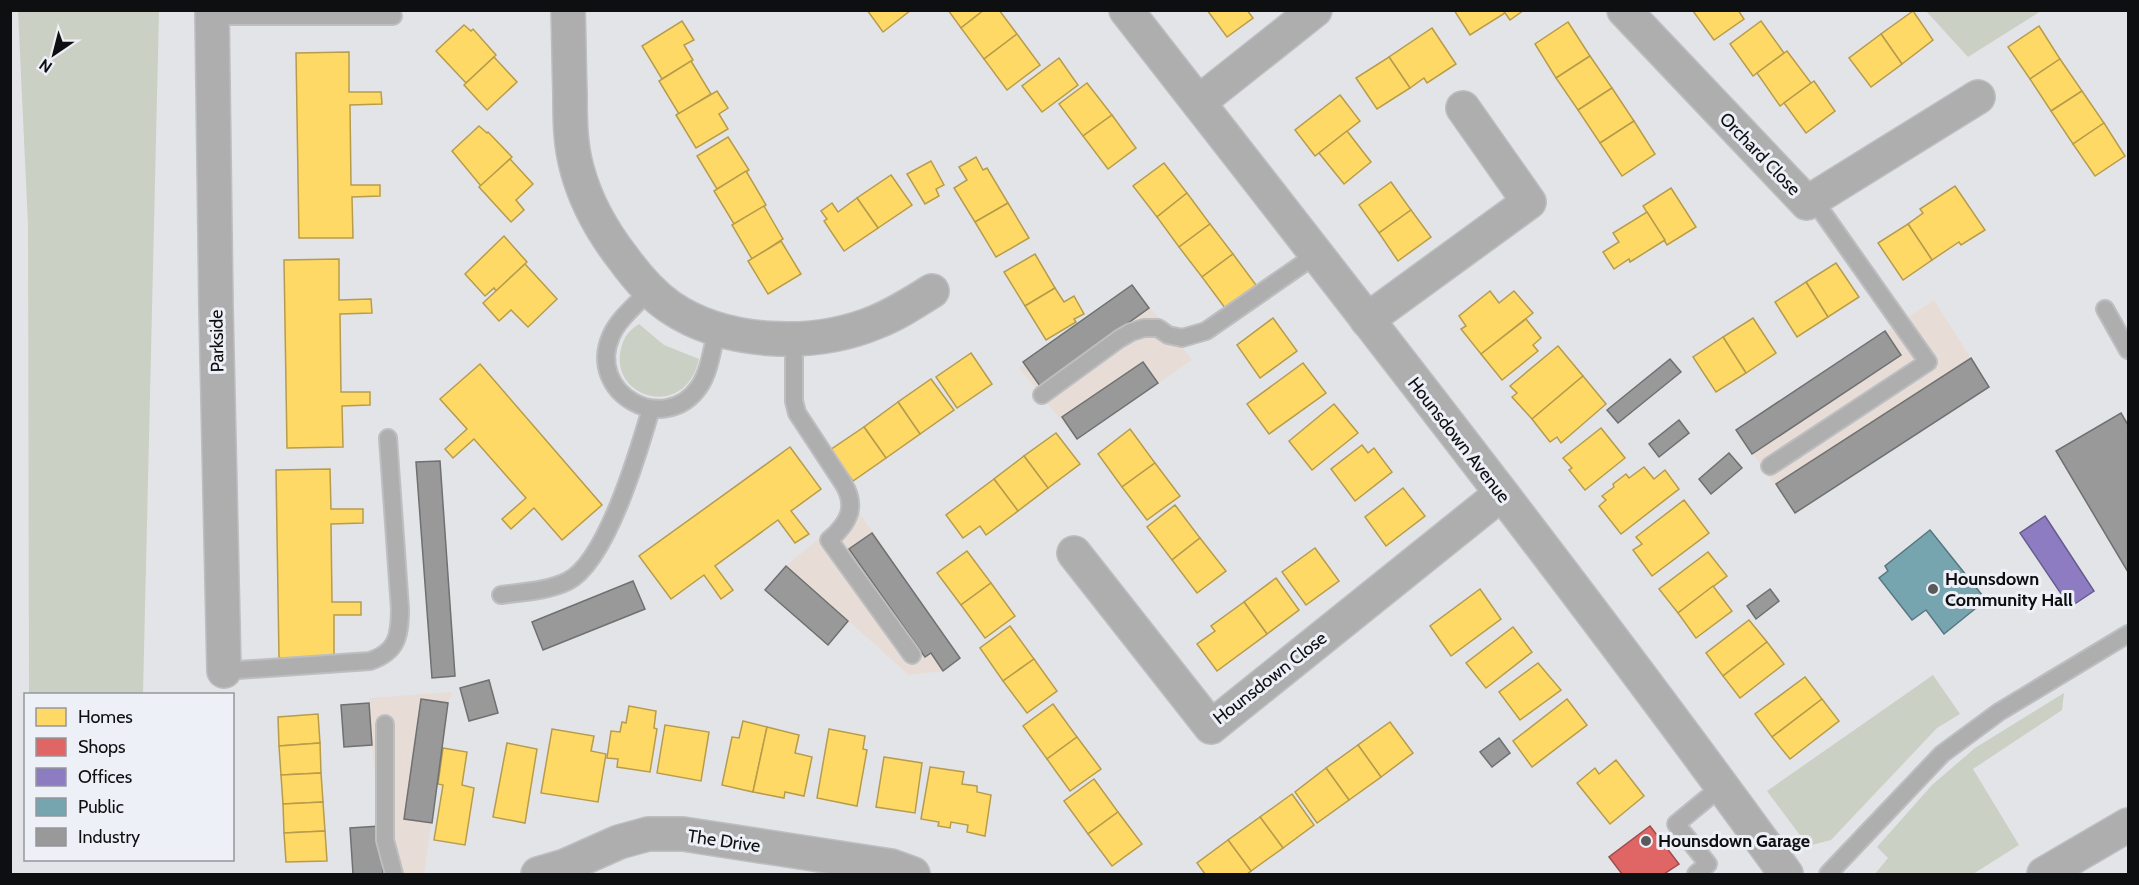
<svg xmlns="http://www.w3.org/2000/svg" width="2139" height="885" font-family="Cabin,sans-serif">
<style>
.industrial{fill:#e7dcd6}
.green{fill:#cbd0c4}
.homes{fill:#ffd966;stroke:#b79c4c;stroke-width:1.5}
.shops{fill:#e06666;stroke:#a14c4c;stroke-width:1.5}
.offices{fill:#8e7cc3;stroke:#685b8e;stroke-width:1.5}
.public{fill:#76a5af;stroke:#577880;stroke-width:1.5}
.industry{fill:#999;stroke:#6f7070;stroke-width:1.5}
.lines{fill:none;stroke-linecap:round;stroke-linejoin:round}
.lane-casing{stroke:#bdbec0;stroke-width:20}
.street-casing{stroke:#bdbec0;stroke-width:36}
.lane{stroke:#afaeaf;stroke-width:16}
.street{stroke:#afaeaf;stroke-width:33}
.poi-dot{fill:#595a5c;stroke:#eef0f8;stroke-width:2}
.labels{text-anchor:middle;stroke-width:6;stroke-linejoin:round;paint-order:stroke}
.street-label{font-size:18px;fill:#0e0f11;stroke:#eef0f8}
.poi-label{font-size:18px;font-weight:bold;fill:#0e0f11;stroke:#eef0f8;text-anchor:start}
</style>
<rect width="100%" height="100%" fill="#e3e4e8"/>
<g class="industrial">
<path d="M1132,285l60,75 -115,79 -58,-71z"/>
<path d="M1934,300l55,87 -194,126 -59,-83z"/>
<path d="M856,508l104,150 -17,13 -34,4 -60,-54 -21,24 -63,-55 21,-24z"/>
<path d="M452,692l-4,11 -24,171h-71l-3,-46 30,-3 -8,-80 -28,2 -3,-42 28,-2 1,-5z"/>
</g>
<g class="green">
<path d="M18,11h141l-16,683h-114l-1,-469z"/>
<path d="M1926,11h115l-73,46z"/>
<path d="M639,324l25,21 35,14c-14,64 -94,38 -77,-14 3,-10 9,-16 17,-21z"/>
<path d="M1933,675l27,39 -23,14 -106,112 -23,6 -41,-55z"/>
<path d="M2064,693l-2,17 -89,59 46,76 -46,29h-98l13,-16 -11,-11 55,-62 43,-37z"/>
</g>
<g class="homes">
<path d="M867,10h44l-28,22z"/>
<path d="M948,10h36l-23,18z"/>
<path d="M984,10h15l18,24 -33,25 -23,-31z"/>
<path d="M1207,10h40l6,8 -26,19z"/>
<path d="M1454,10h49l2,3 -35,22z"/>
<path d="M1503,10h21l-14,10z"/>
<path d="M1738,10l6,9 -30,21 -21,-29z"/>
<path d="M1913,11l20,29 -31,24 -21,-30z"/>
<path d="M682,21l12,19 -10,5 9,15 -31,19 -20,-33z"/>
<path d="M1761,21l23,32 -31,23 -23,-32z"/>
<path d="M1568,22l22,34 -34,22 -21,-34z"/>
<path d="M464,25l7,6 2,-2 23,26 -30,28 -30,-32z"/>
<path d="M2039,26l21,33 -30,20 -22,-32z"/>
<path d="M1432,28l24,36 -29,19 -3,-5 -14,10 -21,-31z"/>
<path d="M1017,34l23,31 -33,25 -23,-31z"/>
<path d="M1881,34l21,30 -31,23 -22,-29z"/>
<path d="M1787,51l24,32 -31,23 -23,-33z"/>
<path d="M349,52v40h32l1,12 -32,1 1,80h29v11l-28,1 1,41h-54l-3,-185z"/>
<path d="M1590,56l22,32 -34,22 -22,-32z"/>
<path d="M494,57l23,25 -30,28 -23,-25z"/>
<path d="M1389,57l21,31 -33,21 -21,-31z"/>
<path d="M1059,58l19,27 -36,27 -20,-26z"/>
<path d="M2060,59l22,32 -31,20 -21,-32z"/>
<path d="M691,61l20,33 -32,20 -20,-33z"/>
<path d="M1814,81l21,30 -29,22 -22,-30z"/>
<path d="M1087,83l25,32 -29,21 -24,-32z"/>
<path d="M1612,88l22,33 -34,22 -22,-33z"/>
<path d="M717,91l11,17 -9,6 9,15 -32,19 -20,-33z"/>
<path d="M2082,91l22,32 -31,21 -22,-33z"/>
<path d="M1340,95l20,26 -45,35 -20,-26z"/>
<path d="M1112,115l24,33 -28,21 -25,-33z"/>
<path d="M1634,121l21,33 -33,22 -22,-33z"/>
<path d="M2104,123l21,33 -30,20 -22,-32z"/>
<path d="M479,126l8,7 1,-1 24,25 -31,29 -29,-35z"/>
<path d="M1347,131l24,31 -27,22 -25,-31z"/>
<path d="M728,137l21,33 -32,19 -20,-33z"/>
<path d="M976,157l7,13 4,-2 21,35 -33,19 -21,-34 13,-8 -8,-13z"/>
<path d="M510,159l23,25 -17,16 8,10 -13,12 -32,-35z"/>
<path d="M931,161l13,24 -8,4 3,7 -14,8 -18,-30z"/>
<path d="M1164,163l23,30 -30,24 -24,-31z"/>
<path d="M746,171l20,34 -32,19 -20,-33z"/>
<path d="M891,175l21,30 -34,23 -21,-30z"/>
<path d="M1391,182l20,28 -32,23 -20,-28z"/>
<path d="M1955,186l30,44 -24,15 -2,-3 -27,18 -24,-36 15,-11 -3,-4z"/>
<path d="M1671,188l25,39 -29,18 -24,-39z"/>
<path d="M1187,193l23,31 -31,23 -22,-30z"/>
<path d="M857,198l21,30 -34,23 -20,-30 3,-2 -6,-8 11,-8 6,9z"/>
<path d="M1008,203l21,35 -33,19 -21,-35z"/>
<path d="M764,206l19,33 -31,20 -20,-34z"/>
<path d="M1411,210l20,27 -33,24 -19,-28z"/>
<path d="M1647,212l18,28 -35,22 -1,-3 -15,10 -11,-17 16,-10 -6,-9z"/>
<path d="M1210,224l23,30 -31,23 -23,-30z"/>
<path d="M1908,224l24,36 -29,20 -25,-37z"/>
<path d="M504,236l23,26 -31,29 -2,-3 -9,8 -20,-22z"/>
<path d="M781,241l20,33 -33,20 -20,-33z"/>
<path d="M1035,254l20,34 -30,18 -21,-34z"/>
<path d="M1233,254l23,31 -31,23 -23,-31z"/>
<path d="M339,259v41l32,-1 1,14 -32,1 1,78h29v13l-28,1 1,41 -56,1 -3,-188z"/>
<path d="M1836,263l23,34 -31,20 -22,-35z"/>
<path d="M525,264l32,35 -29,28 -17,-17 -12,11 -16,-18z"/>
<path d="M1806,282l22,35 -31,20 -22,-35z"/>
<path d="M1055,288l9,14 10,-6 10,18 -10,5 2,3 -30,18 -21,-34z"/>
<path d="M1490,291l9,12 15,-12 19,22 -52,41 -20,-25 5,-3 -7,-10z"/>
<path d="M1273,318l24,33 -37,27 -23,-33z"/>
<path d="M1753,318l23,35 -30,20 -23,-36z"/>
<path d="M1526,319l15,19 -8,7 5,6 -36,29 -21,-26z"/>
<path d="M1723,337l23,36 -30,19 -23,-35z"/>
<path d="M1558,346l25,30 -51,43 -20,-22 5,-4 -7,-7z"/>
<path d="M971,353l21,31 -35,24 -21,-31z"/>
<path d="M1303,363l23,30 -57,41 -22,-30z"/>
<path d="M480,364l122,141 -40,35 -28,-32 -23,21 -9,-10 24,-21 -52,-59 -21,19 -8,-9 22,-20 -27,-30z"/>
<path d="M1583,376l23,28 -45,39 -4,-6 -7,5 -18,-23z"/>
<path d="M931,379l23,31 -34,24 -22,-32z"/>
<path d="M898,402l22,32 -34,24 -22,-31z"/>
<path d="M1334,404l24,29 -46,37 -23,-29z"/>
<path d="M864,427l22,31 -33,23 -23,-31z"/>
<path d="M1601,428l24,30 -40,32 -16,-20 3,-2 -9,-10z"/>
<path d="M1130,429l25,34 -33,24 -24,-33z"/>
<path d="M1056,433l24,31 -32,24 -24,-32z"/>
<path d="M1362,445l6,8 6,-5 18,24 -37,29 -24,-32z"/>
<path d="M790,447l31,42 -30,22 18,23 -14,9 -17,-23 -63,46 18,24 -12,9 -17,-24 -33,24 -32,-43z"/>
<path d="M1024,456l24,32 -30,23 -24,-32z"/>
<path d="M1155,463l25,33 -33,24 -25,-33z"/>
<path d="M1644,467l10,12 11,-9 14,19 -58,45 -22,-28 7,-6 -4,-4 12,-9 -1,-3 13,-10 3,4z"/>
<path d="M330,469l1,40h32v14l-32,1 1,78h29v13h-27v42l-55,1 -3,-188z"/>
<path d="M994,479l24,32 -32,24 -6,-9 -17,12 -17,-23z"/>
<path d="M1403,488l22,28 -39,30 -21,-29z"/>
<path d="M1684,500l25,33 -57,43 -19,-26 9,-6 -6,-7z"/>
<path d="M1175,505l25,33 -28,22 -25,-33z"/>
<path d="M1200,538l26,33 -29,22 -25,-33z"/>
<path d="M1315,548l24,33 -33,24 -24,-33z"/>
<path d="M967,551l24,32 -30,22 -24,-32z"/>
<path d="M1708,552l19,24 -49,37 -19,-24z"/>
<path d="M1276,578l23,32 -32,24 -23,-32z"/>
<path d="M991,583l24,33 -30,22 -24,-33z"/>
<path d="M1713,586l19,25 -36,27 -18,-25z"/>
<path d="M1480,589l21,30 -50,37 -21,-30z"/>
<path d="M1244,602l23,32 -50,37 -20,-27 18,-13 -4,-5z"/>
<path d="M1749,620l18,22 -44,34 -17,-23z"/>
<path d="M1010,626l24,33 -31,22 -23,-33z"/>
<path d="M1513,627l19,25 -46,36 -20,-25z"/>
<path d="M1767,642l17,22 -44,34 -17,-22z"/>
<path d="M1034,659l23,32 -30,22 -24,-32z"/>
<path d="M1538,663l23,27 -41,30 -21,-28z"/>
<path d="M1805,677l17,22 -50,38 -17,-23z"/>
<path d="M1567,699l20,26 -55,42 -19,-26z"/>
<path d="M1822,699l17,22 -49,38 -18,-22z"/>
<path d="M1053,704l24,33 -30,22 -24,-33z"/>
<path d="M629,706l27,5 -2,17 3,1 -7,43 -33,-5 1,-8 -11,-1 4,-27 9,1 2,-10 4,1z"/>
<path d="M318,714l2,29 -41,3 -1,-29z"/>
<path d="M743,721l24,6 -14,65 -31,-7 10,-48 7,1z"/>
<path d="M1390,722l23,31 -32,24 -23,-32z"/>
<path d="M665,725l44,7 -8,49 -44,-8z"/>
<path d="M767,727l32,8 -4,18 17,4 -8,39 -19,-4 -1,6 -31,-6z"/>
<path d="M552,729l42,7 -3,15 15,3 -8,48 -57,-9z"/>
<path d="M829,729l36,7 -2,13 4,1 -10,56 -40,-8z"/>
<path d="M1077,737l24,32 -31,22 -23,-32z"/>
<path d="M320,743l1,30 -40,2 -2,-29z"/>
<path d="M507,743l30,6 -12,74 -32,-6z"/>
<path d="M1358,745l23,32 -32,23 -23,-32z"/>
<path d="M443,748l24,4 -5,33 12,3 -9,57 -31,-5 9,-55 -5,-1z"/>
<path d="M884,757l38,6 -7,50 -39,-6z"/>
<path d="M1616,760l28,36 -34,28 -33,-41 18,-15 4,6z"/>
<path d="M930,767l34,5 -2,12 15,2v6l14,3 -6,41 -18,-4 1,-7 -17,-3 -1,6 -12,-2 1,-4 -18,-3z"/>
<path d="M1326,768l23,32 -32,23 -22,-31z"/>
<path d="M321,773l2,29 -40,2 -2,-29z"/>
<path d="M1094,779l24,33 -30,22 -24,-33z"/>
<path d="M1292,794l22,31 -31,23 -23,-31z"/>
<path d="M323,802l2,29 -41,2 -1,-29z"/>
<path d="M1118,812l24,32 -30,22 -24,-32z"/>
<path d="M1260,817l23,31 -32,23 -23,-31z"/>
<path d="M325,831l2,30 -41,1 -2,-29z"/>
<path d="M1228,840l23,31 -4,3h-42l-8,-11z"/>
</g>
<path class="shops" d="M1650,826l29,38 -15,10h-42l-13,-17z"/>
<path class="offices" d="M2045,516l49,75 -24,16 -50,-74z"/>
<path class="public" d="M1930,530l56,70 -42,34 -18,-24 -14,10 -33,-42 9,-7 -3,-5z"/>
<g class="industry">
<path d="M1132,285l17,23 -109,78 -17,-24z"/>
<path d="M1885,331l16,24 -149,99 -16,-24z"/>
<path d="M1971,358l18,29 -194,126 -19,-29z"/>
<path d="M1670,359l11,13 -63,51 -11,-13z"/>
<path d="M1143,362l15,21 -81,56 -15,-22z"/>
<path d="M2121,413l7,12v147l-72,-121z"/>
<path d="M1679,420l10,13 -30,24 -10,-13z"/>
<path d="M1729,453l13,15 -31,26 -12,-15z"/>
<path d="M440,461l15,215 -23,2 -16,-216z"/>
<path d="M872,533l88,125 -17,13 -12,-18 -6,4 -76,-108z"/>
<path d="M786,566l62,55 -20,24 -63,-55z"/>
<path d="M633,581l12,28 -102,41 -11,-28z"/>
<path d="M1770,589l9,12 -23,18 -9,-13z"/>
<path d="M489,680l9,33 -29,8 -9,-33z"/>
<path d="M421,699l27,4 -16,120 -28,-4z"/>
<path d="M369,703l3,42 -28,2 -3,-42z"/>
<path d="M1499,738l11,15 -18,14 -12,-15z"/>
<path d="M380,826l3,48h-30l-3,-46z"/>
</g>
<g class="lines">
<g class="lane-casing">
<g id="lane">
<path d="M212,16h181"/>
<path d="M649,291c-12,13 -31,28 -38,45 -25,57 53,101 88,51 11,-16 13,-39 18,-57"/>
<path d="M2105,309l23,41"/>
<path d="M794,339v62l3,12 46,70c15,24 5,41 -14,57l83,115"/>
<path d="M1042,395l77,-56 12,-7 13,-4h14l10,7 14,3 24,-7 111,-77"/>
<path d="M1770,466l158,-104 -115,-163"/>
<path d="M501,595c22,-3 47,-4 67,-14 39,-20 71,-131 83,-172"/>
<path d="M224,671l146,-10c27,-9 30,-25 30,-52l-12,-171"/>
<path d="M385,724v116l9,34"/>
<path d="M1696,874l12,-10 -32,-40 46,-38"/>
<path d="M1828,874l114,-120 57,-42 129,-78"/>
</g>
</g>
<g class="street-casing">
<g id="street">
<path d="M212,10l4,298 8,363"/>
<path d="M568,10c1,28 1,55 2,83 0,26 0,51 7,76 9,34 25,62 46,89 13,18 28,36 47,49 56,38 144,41 206,15 20,-8 37,-19 56,-31"/>
<path d="M1126,10c223,286 448,571 660,864"/>
<path d="M1624,10l183,193 171,-106"/>
<path d="M1199,102l116,-92"/>
<path d="M1367,320l162,-118 -66,-94"/>
<path d="M1074,553l137,174 290,-233"/>
<path d="M538,874l27,-8 54,-24 29,-8h35l208,32 22,8"/>
<path d="M2044,874l84,-49"/>
</g>
</g>
<use href="#lane" class="lane"/>
<use href="#street" class="street"/>
</g>
<g class="poi-dot">
<circle cx="1933" cy="589" r="6"/>
<circle cx="1646" cy="841" r="6"/>
</g>
<g class="labels">
<g class="street-label">
<text transform="translate(1760 154) rotate(46)" y="6">Orchard Close</text>
<text transform="translate(217 341) rotate(-91)" y="6">Parkside</text>
<text transform="translate(1459 440) rotate(52)" y="6">Hounsdown Avenue</text>
<text transform="translate(1270 678) rotate(-38)" y="6">Hounsdown Close</text>
<text transform="translate(724 841) rotate(8)" y="6">The Drive</text>
</g>
<g class="poi-label">
<text x="1945" y="585">Hounsdown<tspan x="1945" dy="21">Community Hall</tspan></text>
<text x="1658" y="847">Hounsdown Garage</text>
</g>
</g>
<rect width="2139" height="885" fill="none" stroke="#0e0f11" stroke-width="24"/>
<rect x="24" y="693" width="210" height="168" fill="#eef0f8" stroke="#94969c" stroke-width="1.5"/>
<rect x="36" y="708" width="30" height="18" fill="#ffd966" stroke="#94969c" stroke-width="1.5"/>
<text x="78" y="723" font-size="18" fill="#0e0f11">Homes</text>
<rect x="36" y="738" width="30" height="18" fill="#e06666" stroke="#94969c" stroke-width="1.5"/>
<text x="78" y="753" font-size="18" fill="#0e0f11">Shops</text>
<rect x="36" y="768" width="30" height="18" fill="#8e7cc3" stroke="#94969c" stroke-width="1.5"/>
<text x="78" y="783" font-size="18" fill="#0e0f11">Offices</text>
<rect x="36" y="798" width="30" height="18" fill="#76a5af" stroke="#94969c" stroke-width="1.5"/>
<text x="78" y="813" font-size="18" fill="#0e0f11">Public</text>
<rect x="36" y="828" width="30" height="18" fill="#999999" stroke="#94969c" stroke-width="1.5"/>
<text x="78" y="843" font-size="18" fill="#0e0f11">Industry</text>
<g transform="translate(54 54) rotate(215)" stroke="#eef0f8" stroke-width="4.5" paint-order="stroke">
<path d="M0-4.5L10 22L0 15L-10 22Z" fill="#0e0f11"/>
<text y="-9" font-size="16" font-weight="bold" text-anchor="middle" fill="#0e0f11">N</text>
</g>
</svg>
